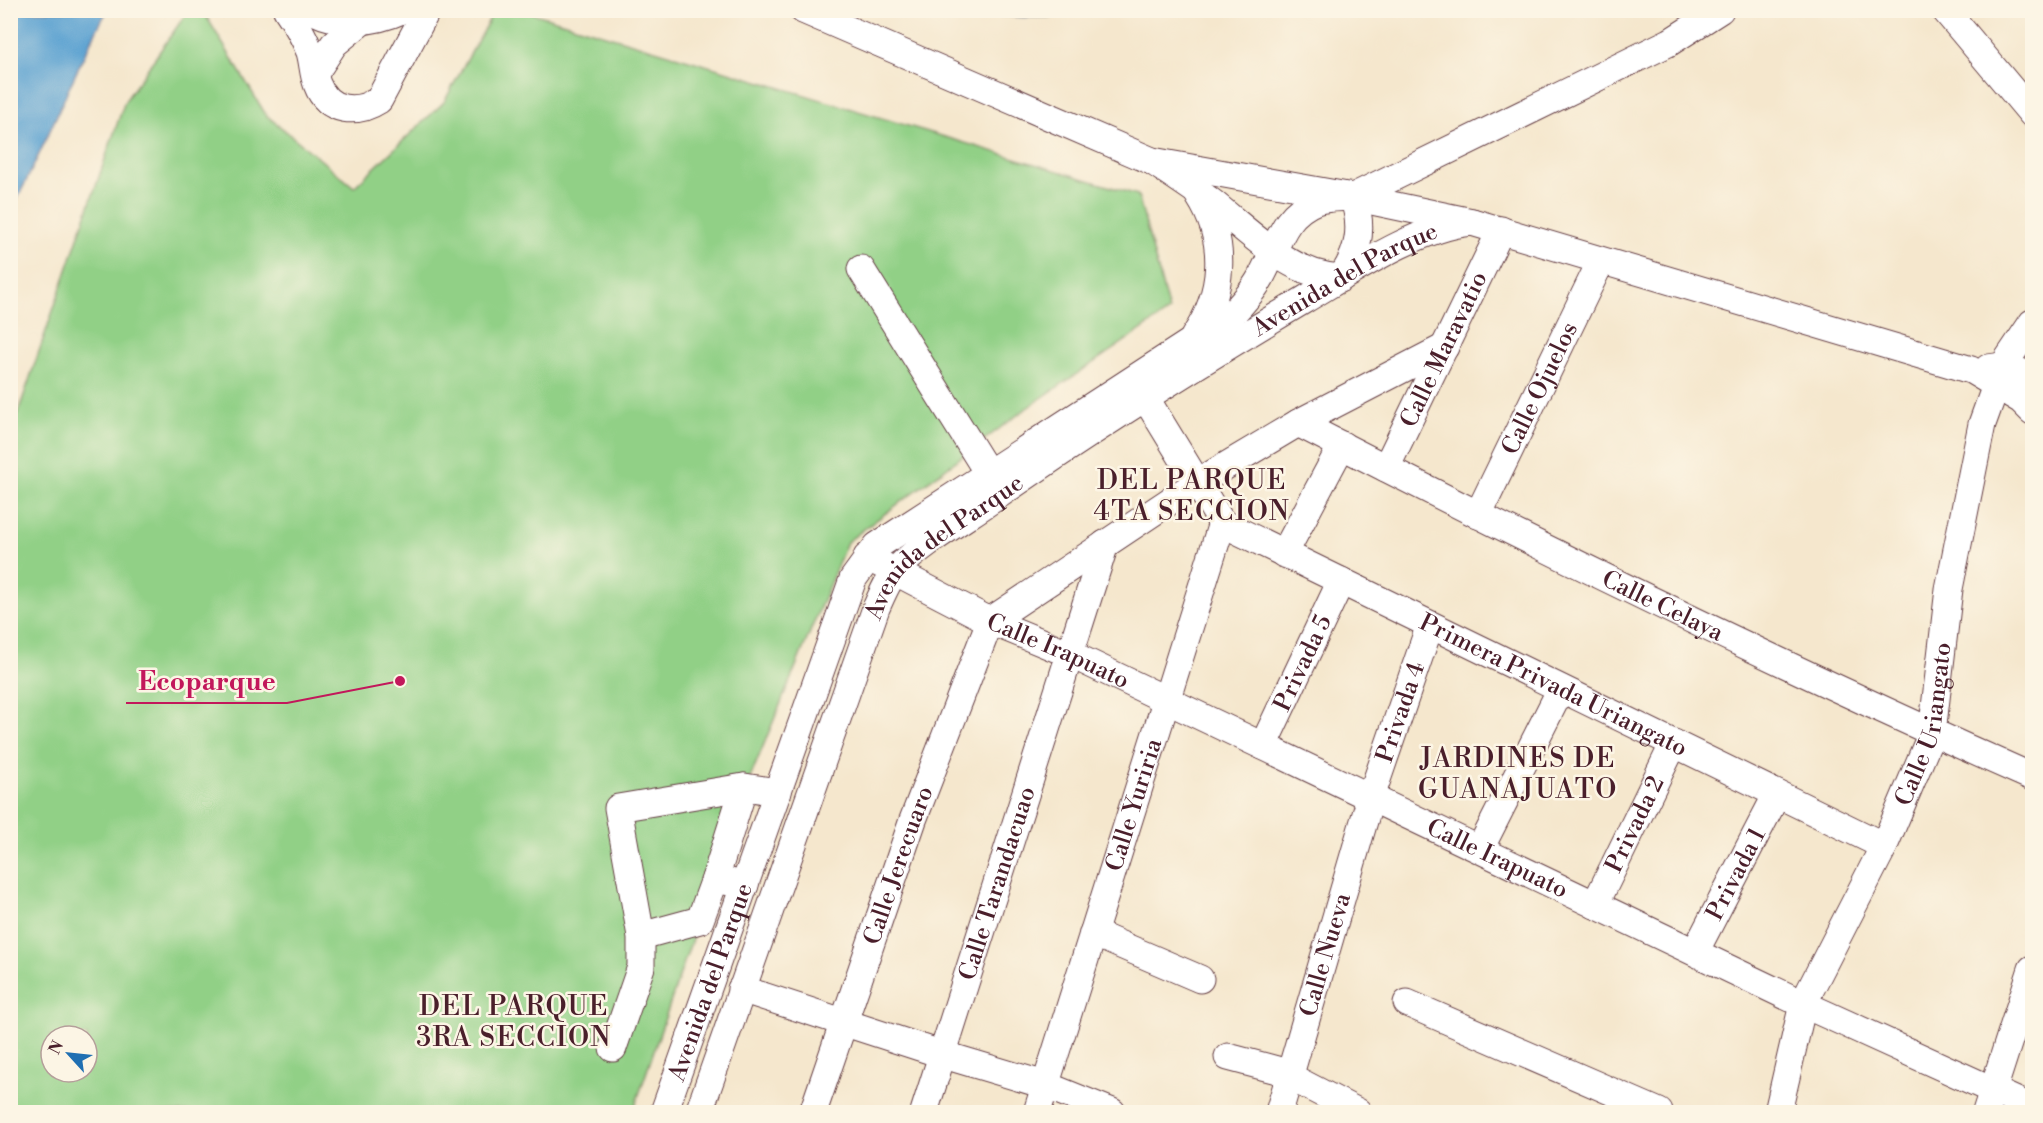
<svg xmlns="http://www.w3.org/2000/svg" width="2043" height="1123" font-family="'Libre Bodoni',serif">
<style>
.green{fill:#91d086;stroke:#6e7858;stroke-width:1.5;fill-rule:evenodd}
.water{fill:#5ca2d1;stroke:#53607e;stroke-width:1.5}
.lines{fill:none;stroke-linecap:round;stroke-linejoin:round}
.minor-casing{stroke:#643d43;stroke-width:29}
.minor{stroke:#fff;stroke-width:27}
.labels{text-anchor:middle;stroke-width:5;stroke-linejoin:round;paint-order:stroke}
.street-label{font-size:24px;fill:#4a1f2b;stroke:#fcf5e5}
.quarter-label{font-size:27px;letter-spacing:1.5px;fill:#4a1f2b;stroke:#fcf5e5}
.leader{fill:none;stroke:#c2185b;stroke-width:2}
.callout-dot{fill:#c2185b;stroke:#fcf5e5;stroke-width:2}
.callout-label{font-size:26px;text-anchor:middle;font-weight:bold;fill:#c2185b;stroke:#fcf5e5;stroke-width:5;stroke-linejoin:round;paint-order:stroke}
</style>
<rect width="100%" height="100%" fill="#fcf5e5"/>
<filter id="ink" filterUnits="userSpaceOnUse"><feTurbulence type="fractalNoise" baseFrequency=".0167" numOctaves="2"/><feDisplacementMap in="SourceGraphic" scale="12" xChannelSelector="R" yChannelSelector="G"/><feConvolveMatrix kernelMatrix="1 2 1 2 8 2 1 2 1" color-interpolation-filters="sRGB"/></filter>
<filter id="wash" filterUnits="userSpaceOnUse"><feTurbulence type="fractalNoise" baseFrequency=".008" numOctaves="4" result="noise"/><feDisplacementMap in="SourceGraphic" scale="24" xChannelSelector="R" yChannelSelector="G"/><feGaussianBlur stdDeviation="1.35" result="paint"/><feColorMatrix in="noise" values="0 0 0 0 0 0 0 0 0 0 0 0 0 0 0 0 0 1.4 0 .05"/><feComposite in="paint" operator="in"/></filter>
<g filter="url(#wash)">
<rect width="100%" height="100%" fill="#f5e7cd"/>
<path class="green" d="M522,10l616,185 31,116 -142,97 -180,134 -115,280 -99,290h-622v-679l114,-332 63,-90h15l63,104 88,72 90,-85 50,-91zM51,1036h36v36h-36z"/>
<g class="water">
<path d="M16,11h91c-36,64 -60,135 -96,199l-1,-189z"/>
<path d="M971,11v-1l128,1c-44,8 -84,9 -128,0z"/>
</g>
</g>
<g filter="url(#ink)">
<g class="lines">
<g class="minor-casing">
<g id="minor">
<path d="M287,10c10,14 17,27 23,42 3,10 3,22 7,32 11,29 40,30 62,16l48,-90"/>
<path d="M311,10c32,15 60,14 91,0"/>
<path d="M803,10l349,151c21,14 41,27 61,42 39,31 76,72 128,75 18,-25 23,-51 12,-81"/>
<path d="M1945,10l87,104"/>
<path d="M315,73l19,-29 27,-22"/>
<path d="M1152,161l201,36 119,25 499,148 50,30 11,11"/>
<path d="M861,269l127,204"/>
<path d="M1194,337c30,-43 34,-96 5,-141"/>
<path d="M1988,368l15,-2 29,10"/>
<path d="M1145,397l77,126"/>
<path id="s1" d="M1298,423c242,125 486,244 734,354"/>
<path id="s2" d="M1386,468l115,-238"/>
<path id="s3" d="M1478,515l123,-254"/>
<path id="s4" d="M1222,523l662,323"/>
<path d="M1284,554l58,-109"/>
<path id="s5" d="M867,557l123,64 80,33 733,350 229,104"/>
<path id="s6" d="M1263,746l78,-165"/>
<path d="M1480,849l81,-160"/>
<path d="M715,879l29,-92"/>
<path d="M745,885l-30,-6 -15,41 -59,16 -23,-128 126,-21 34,5"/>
<path id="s7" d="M1595,905l79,-162"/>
<path d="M1093,933l107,46"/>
<path id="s8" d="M1695,952l82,-158"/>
<path d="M741,989l200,65 104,31 67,27"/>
<path d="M1407,1003l252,109"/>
<path d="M613,1048l28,-81v-31"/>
<path d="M1228,1057l49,13 81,42"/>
<path id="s9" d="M664,1112l189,-533 24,-33 352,-229c13,-13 26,-27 34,-44 15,-28 20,-59 53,-72 11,-4 26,-3 37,-4l317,-155 50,-32"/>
<path id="s10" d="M699,1112l177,-504c6,-13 12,-29 22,-40 28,-28 67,-49 99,-72 100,-70 203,-134 307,-196 49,-29 113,-73 168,-78"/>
<path id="s11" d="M813,1112l100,-292 77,-199 207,-138 101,-60 147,-76"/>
<path id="s12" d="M924,1112l181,-568"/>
<path id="s13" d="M1037,1112l185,-589"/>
<path id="s14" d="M1279,1112l92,-315 59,-172"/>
<path id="s15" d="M1778,1112l25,-108 81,-158 48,-113 17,-144 33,-165 21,-58 29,-43"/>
<path d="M1986,1112l46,-143"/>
</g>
</g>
<use href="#minor" class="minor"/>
</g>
</g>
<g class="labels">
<g class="street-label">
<text dy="8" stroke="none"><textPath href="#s10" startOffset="1113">Avenida del Parque</textPath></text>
<text dy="8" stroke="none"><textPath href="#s2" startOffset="132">Calle Maravatio</textPath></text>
<text dy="8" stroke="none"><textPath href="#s3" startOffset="141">Calle Ojuelos</textPath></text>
<text dy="8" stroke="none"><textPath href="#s10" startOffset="627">Avenida del Parque</textPath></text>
<text dy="8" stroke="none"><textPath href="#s1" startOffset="408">Calle Celaya</textPath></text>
<text dy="8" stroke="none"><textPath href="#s5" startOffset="213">Calle Irapuato</textPath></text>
<text dy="8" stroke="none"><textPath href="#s6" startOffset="92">Privada 5</textPath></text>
<text dy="8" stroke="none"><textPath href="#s4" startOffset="369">Primera Privada Uriangato</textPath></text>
<text dy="8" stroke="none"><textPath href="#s14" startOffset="418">Privada 4</textPath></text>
<text dy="8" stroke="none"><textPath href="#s15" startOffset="418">Calle Uriangato</textPath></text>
<text dy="8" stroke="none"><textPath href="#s13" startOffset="322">Calle Yuriria</textPath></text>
<text dy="8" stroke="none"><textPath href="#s7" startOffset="90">Privada 2</textPath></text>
<text dy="8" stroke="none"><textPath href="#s5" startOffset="699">Calle Irapuato</textPath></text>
<text dy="8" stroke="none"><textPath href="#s11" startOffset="261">Calle Jerecuaro</textPath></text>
<text dy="8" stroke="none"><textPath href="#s8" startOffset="88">Privada 1</textPath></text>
<text dy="8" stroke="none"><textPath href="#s12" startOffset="240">Calle Tarandacuao</textPath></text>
<text dy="8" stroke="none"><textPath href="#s14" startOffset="164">Calle Nueva</textPath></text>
<text dy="8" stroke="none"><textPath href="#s9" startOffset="138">Avenida del Parque</textPath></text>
</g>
<g class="quarter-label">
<text x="1192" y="489">DEL PARQUE<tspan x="1192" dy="31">4TA SECCION</tspan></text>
<text x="1518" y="767">JARDINES DE<tspan x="1518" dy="31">GUANAJUATO</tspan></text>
<text x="514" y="1015">DEL PARQUE<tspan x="514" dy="31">3RA SECCION</tspan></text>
</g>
</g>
<path class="leader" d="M400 681L287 703H126"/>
<circle class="callout-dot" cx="400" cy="681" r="6"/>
<g class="callout-label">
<text x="207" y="690">Ecoparque</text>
</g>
<rect width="2043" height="1123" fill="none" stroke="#fcf5e5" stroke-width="36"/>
<g transform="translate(69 1054) rotate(297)"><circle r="28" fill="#fcf5e5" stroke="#b59f9b" stroke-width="1.5"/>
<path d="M0-4.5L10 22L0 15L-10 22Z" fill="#1f6fb2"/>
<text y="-9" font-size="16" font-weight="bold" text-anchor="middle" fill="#4a1f2b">N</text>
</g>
</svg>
